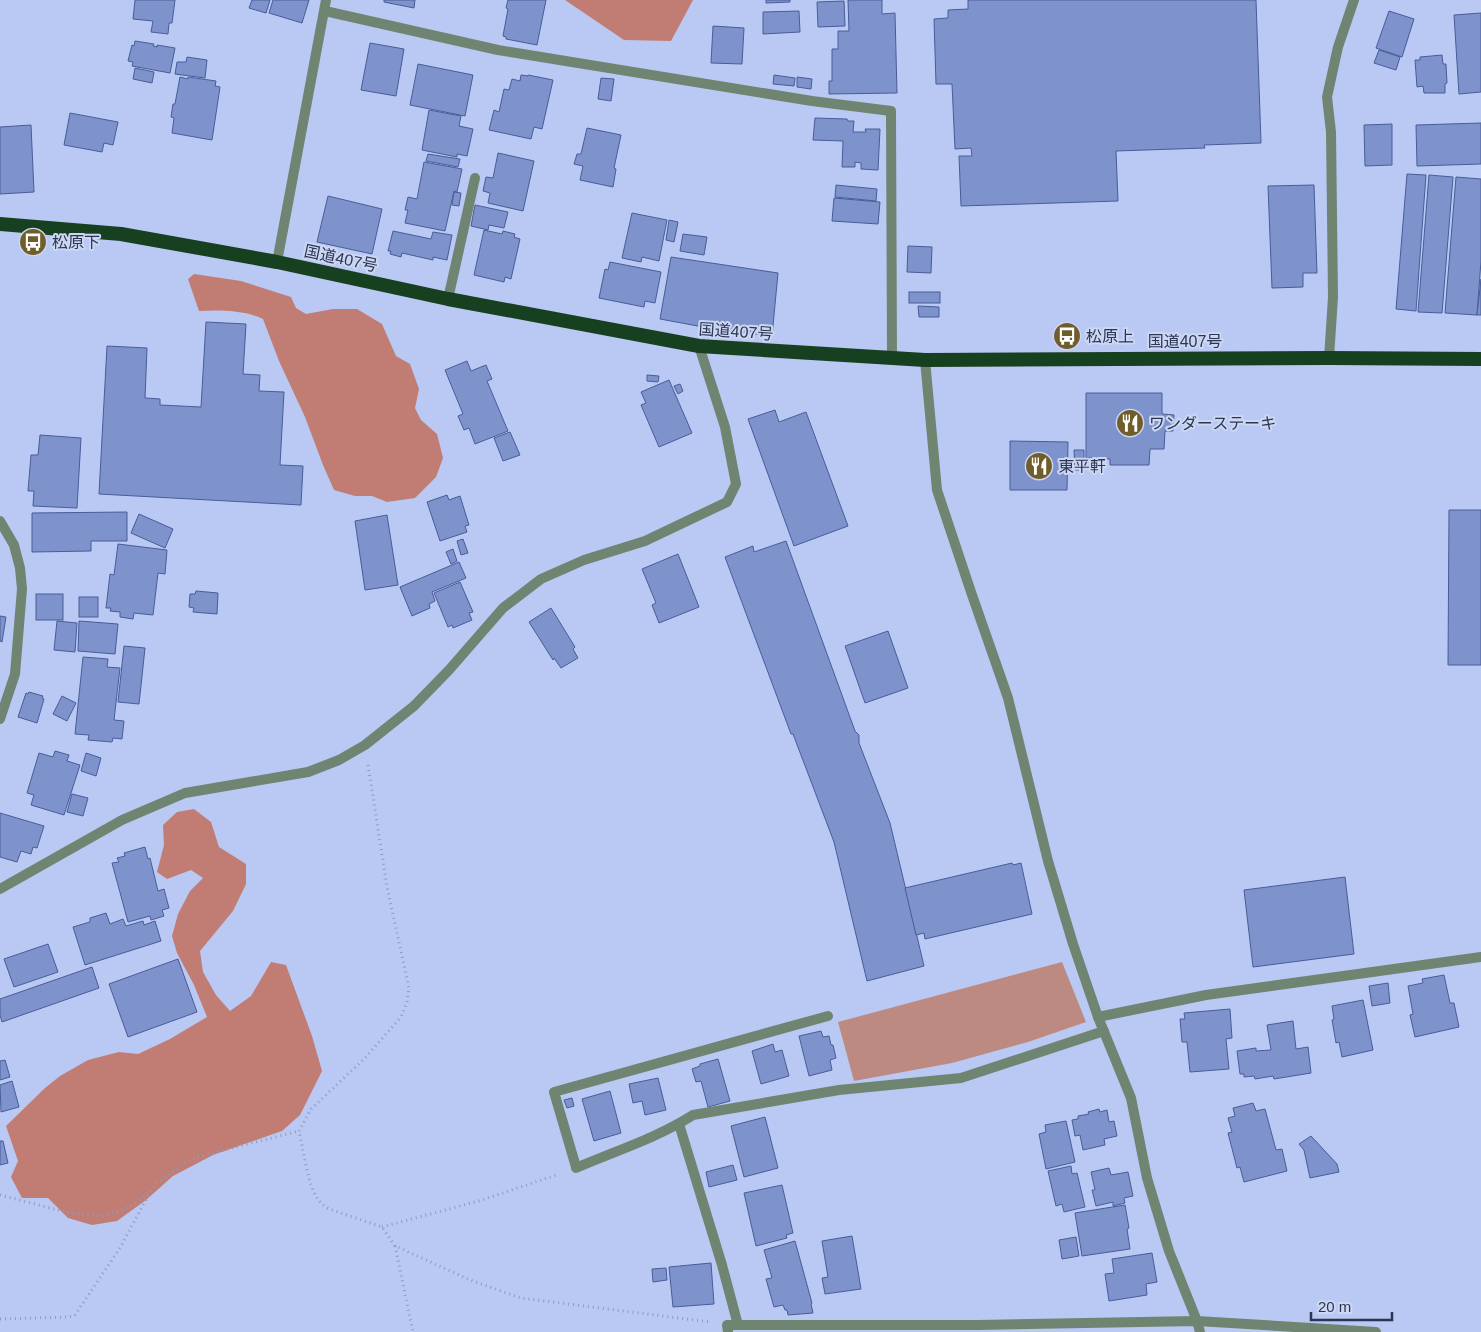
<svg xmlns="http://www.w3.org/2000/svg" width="1481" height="1332" font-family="Arial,'Noto Sans JP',sans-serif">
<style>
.green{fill:#bd8a82}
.forest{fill:#c17d73}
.building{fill:#7e93cb;stroke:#485c9a}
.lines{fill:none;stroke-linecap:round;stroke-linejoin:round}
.path{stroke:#8d9bc1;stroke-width:3;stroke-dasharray:1 4;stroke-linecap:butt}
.service{stroke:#6f8571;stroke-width:10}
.minor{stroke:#6f8571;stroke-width:10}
.tertiary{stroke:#6f8571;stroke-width:10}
.trunk{stroke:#174020;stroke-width:14}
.labels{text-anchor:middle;stroke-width:4;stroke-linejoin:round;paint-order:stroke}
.poi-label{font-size:16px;fill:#2c3652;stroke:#ccd7f3;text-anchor:start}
.street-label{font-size:16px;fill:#2c3652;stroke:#ccd7f3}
</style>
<rect width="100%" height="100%" fill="#b9c9f4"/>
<path class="green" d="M1062,962l24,60 -58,20 -76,21 -98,18 -16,-59z"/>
<g class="forest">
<path d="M565,0h128l-22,41 -47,-1z"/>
<path d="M194,274l47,7 50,16 5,11 10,6 27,-5h24l25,15 14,32 14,8 9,25 -4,19 6,12 16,14 6,24 -7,19 -21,21 -28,4 -15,-6h-17l-21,-6 -11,-25 -18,-48 -26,-56 -16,-42c-19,-9 -43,-9 -64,-8l-11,-32z"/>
<path d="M194,809l17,13 8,25 27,17v20l-13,27 -33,40 3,21 13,23 14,16 21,-15 20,-34 15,3 26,71 10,35 -22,44 -18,16 -69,24 -40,21 -27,24 -29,21 -25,4 -24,-7 -20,-20h-26l-11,-21 7,-16 -12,-35 39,-38 15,-12 28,-16 31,-8 19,2 32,-15 37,-22 -13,-32 -17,-32 -5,-17 6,-22 12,-23 13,-13 -12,-8 -24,9 -10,-7 7,-27 -1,-20 14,-13z"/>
</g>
<g class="building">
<path d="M135,0h40l-3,23h-3l-1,11 -17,-2 2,-11 -20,-2z"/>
<path d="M252,0h18l-4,13 -17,-5z"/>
<path d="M273,0h36l-7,23 -33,-10z"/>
<path d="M384,0h31l-1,8 -30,-6z"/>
<path d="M508,0h38l-9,45 -31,-6v-2l-3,-1 5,-27 -2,-1z"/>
<path d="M766,0h24v2l-24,1z"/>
<path d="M848,0h34v14l13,-1 2,80 -68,1v-13h3v-32h6v-18h11z"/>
<path d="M968,0h288l5,143 -57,2 1,3 -89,3 2,50 -157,5 -2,-50h13l-1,-8 -16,1 -3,-65h-16l-2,-65 14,-1v-8l20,-1z"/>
<path d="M844,1l1,25 -27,1 -1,-25z"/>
<path d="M799,11l1,21 -37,2v-22z"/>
<path d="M1389,11l25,8 -12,38 -26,-9z"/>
<path d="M1481,13v79l-22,2 -5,-79z"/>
<path d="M713,26l31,2 -2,36 -31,-1z"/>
<path d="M135,41l19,3 -1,2 4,1v-2l18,3 -5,25 -38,-7 1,-4 -5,-1 4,-16 2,1z"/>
<path d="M370,43l34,6 -8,47 -35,-6z"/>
<path d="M1379,50l21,7 -4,13 -22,-7z"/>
<path d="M1442,55l1,9h3l1,19 -2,1v9h-21l-1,-7 -6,1 -2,-27h5v-3z"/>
<path d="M187,57l20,3 -2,18 -30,-4 2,-12h9z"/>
<path d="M418,64l55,11 -8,41 -55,-11z"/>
<path d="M135,68l19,4 -2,11 -19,-4z"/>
<path d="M521,75l7,1v-1l25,5 -11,49 -8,-2 -3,12 -42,-9 5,-20 5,2 5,-23 5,1 3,-11 8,2z"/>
<path d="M774,75l21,3 -1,8 -21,-2z"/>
<path d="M180,77l8,2v-2l28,4 -1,5 5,1 -8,53 -40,-7 2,-15 -3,-1 2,-13h2z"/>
<path d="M797,77l15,2 -1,10 -14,-2z"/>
<path d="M601,78l13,1 -3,22 -13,-2z"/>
<path d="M429,110l32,6 -2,10 14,3 -6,27 -10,-2v3l-35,-7z"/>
<path d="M70,113l48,9 -5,23 -9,-2 -2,9 -38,-7z"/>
<path d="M815,118l32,1 1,2h6l-1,11h13l-1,-3h15l-2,41 -17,-1v-6l-6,-1v5h-13l1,-26 -30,-1z"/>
<path d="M1481,123v41l-64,2 -1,-41z"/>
<path d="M1392,124v41l-27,1 -1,-41z"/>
<path d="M31,125l3,67 -34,2v-67z"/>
<path d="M587,128l34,7 -7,33 2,1 -3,18 -33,-7 3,-14 -9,-2 3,-10h4z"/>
<path d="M498,153l36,8 -11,50 -35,-8 2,-10 -7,-2 3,-14 7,1z"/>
<path d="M428,154l32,5 -2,8 -32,-6z"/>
<path d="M424,162l38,7 -5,23 -3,-1 -9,40 -40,-8 3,-13h-3l3,-13 9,2z"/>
<path d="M1407,174l19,1 -10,136 -20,-2z"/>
<path d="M1429,175l24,2 -11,136 -24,-1z"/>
<path d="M1456,177l25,2v82l-4,54 -32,-2z"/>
<path d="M836,185l41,4 -1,12 -41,-4z"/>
<path d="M1314,185l3,88h-14v14l-31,1 -4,-102z"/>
<path d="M454,192l7,1 -2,13 -7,-1z"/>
<path d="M328,196l54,13 -10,45 -55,-12z"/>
<path d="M834,198l46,4 -2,22 -46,-3z"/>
<path d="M475,205l33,7 -4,16 -15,-3 -1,5 -17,-4z"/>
<path d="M632,213l35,7 -8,41 -17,-4 -1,5 -19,-4z"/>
<path d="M669,220l9,2 -4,20 -8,-2z"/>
<path d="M484,230l18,4 1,-3 12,3 -1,3 6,2 -9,40 -6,-2 -1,5 -30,-7z"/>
<path d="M393,231l38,8 2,-7 19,3 -5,25 -14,-3v3l-31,-7 -1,4 -11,-3 1,-3h-3z"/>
<path d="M683,234l24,3 -3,18 -24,-4z"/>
<path d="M908,246l24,1 -1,26 -24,-1z"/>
<path d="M671,257l107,16 -6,63 -58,-7 -54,-10z"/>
<path d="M610,262l51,10 -6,31 -10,-2 -1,6 -45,-9 6,-29 3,1z"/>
<path d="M1481,279v36h-4z"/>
<rect x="909" y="292" width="31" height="11"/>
<path d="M918,306l21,1v10h-20z"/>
<path d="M206,322l40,2 -3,50 17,1 -1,16 25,1 -4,73 23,1 -2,39 -202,-11 8,-148 40,2 -2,50 15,1v6l41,2z"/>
<path d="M467,361l4,10 15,-6 6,14 -5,2 21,50 -33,13 -6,-16 -5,2 -6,-14 5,-2 -18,-44z"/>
<path d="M647,375l12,1 -1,6 -11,-1z"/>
<path d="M669,380l23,53 -33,14 -18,-42 5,-2 -5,-11z"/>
<path d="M680,384l3,7 -5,3 -4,-8z"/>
<path d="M1086,393h76v21l12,1 -1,16h-8l-1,18h-14l-1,16h-39v-6l-24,-1z"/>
<path d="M775,410l4,12 27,-10 42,114 -54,20 -46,-127z"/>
<path d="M510,432l10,23 -17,6 -9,-23z"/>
<path d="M40,435l41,3 -4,70 -44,-2 1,-15h-6l3,-36h7z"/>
<path d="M1010,441l58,1 -1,48h-57z"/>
<path d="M1074,450h10v20h-9z"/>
<path d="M447,495l2,5 11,-4 9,29 -4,1 2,6 -27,9 -13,-39z"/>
<path d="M1449,510h32v155h-33z"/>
<path d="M127,512v29h-36v10l-59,1v-39z"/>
<path d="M139,514l34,15 -8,19 -34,-15z"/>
<path d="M387,515l11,70 -33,5 -10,-69z"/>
<path d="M463,539l5,14 -7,2 -4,-14z"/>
<path d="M786,541l69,190 4,4v8l31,80 34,143 -57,15 -33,-139 -41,-108h-2l-66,-177 28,-11 1,6z"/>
<path d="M118,544l49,6 -2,24 -7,-1 -5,42 -19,-2 -1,6 -13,-2v-5l-10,-1 1,-3h-5l4,-34 4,1z"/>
<path d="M453,549l4,12 -6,3 -5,-12z"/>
<path d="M678,554l21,53 -40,16 -7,-18 4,-2 -14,-34z"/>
<path d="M459,562l7,16 -34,14 3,9 -6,3 1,4 -18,8 -12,-29z"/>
<path d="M460,582l13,30 -4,1 3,7 -19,8 -1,-3 -4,2 -14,-34z"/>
<path d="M196,591l22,2 -1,21 -24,-2 1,-4 -5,-1 1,-13h5z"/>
<rect x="36" y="594" width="27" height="26"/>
<rect x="79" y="597" width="19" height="20"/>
<path d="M551,608l24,39 -2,2 5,9 -17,10 -7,-10 -1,2 -24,-38z"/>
<path d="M0,616l6,1 -4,25 -2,-1z"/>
<path d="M57,621l20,2 -2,29 -21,-2z"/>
<path d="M79,621l39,3 -3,30 -37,-3z"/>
<path d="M888,631l20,57 -43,15 -20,-57z"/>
<path d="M124,646l21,2 -6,56 -21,-2z"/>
<path d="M83,657l25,2 -1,8 13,1 -6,52 10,1 -2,18 -9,-1 -1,4 -24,-2 1,-5 -14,-1z"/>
<path d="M29,692l14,4 -1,2 2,1 -7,24 -19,-6 8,-24 2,1z"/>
<path d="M62,696l14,7 -9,18 -14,-7z"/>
<path d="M55,751l14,4 -2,6 13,4 -16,50 -33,-10 3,-10 -7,-2 12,-40 14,4z"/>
<path d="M86,753l15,5 -5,18 -15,-5z"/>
<path d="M72,794l16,4 -5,18 -16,-4z"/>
<path d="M0,813l44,13 -7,22 -4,-1 -2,7 -10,-3 -4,11 -17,-5z"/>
<path d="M145,847l3,12 2,-1 8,33 6,-2 5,19 -7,2 2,6 -13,4 -1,-4 -22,6 -16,-59 7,-1 -2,-4 8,-2 -1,-3z"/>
<path d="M1012,863l1,2 8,-2 11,51 -107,25 -1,-6 -8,2 -11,-47z"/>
<path d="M1345,877l9,77 -101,13 -9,-77z"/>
<path d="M106,913l4,11 13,-5 3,7 17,-5 1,4 11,-4 6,20 -76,24 -12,-38 17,-5v-4z"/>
<path d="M48,944l10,28 -44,15 -10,-28z"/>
<path d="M178,959l19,53 -69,25 -19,-53z"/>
<path d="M92,967l7,21 -97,34 -2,-7v-16z"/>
<path d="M1444,975l6,28h4l5,24 -44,10 -5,-22 3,-1 -5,-28 15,-3 -1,-4z"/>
<path d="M1388,983l2,20 -18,3 -3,-20z"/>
<path d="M1363,1000l10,50 -31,7 -3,-15 -3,1 -4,-23 2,-1 -2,-13z"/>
<path d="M1230,1009l2,29 -6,1 3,30 -39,3 -3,-30h-5l-2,-23h5l-1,-6z"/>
<path d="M1293,1021l3,28 12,-2 3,26 -37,6 -1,-3 -18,3 -1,-3 -10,1v-3h-4l-3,-23 19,-3v3l15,-1 -4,-25z"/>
<path d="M821,1031l2,6 6,-1 2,9h2l3,13 -6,2 2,10 -23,6 -10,-40z"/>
<path d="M773,1044l2,8 7,-2 7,26 -28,8 -9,-33z"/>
<path d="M718,1059l12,42 -22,6 -7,-26 -5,1 -4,-13 8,-3v-2z"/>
<path d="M5,1060l5,17 -10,3v-19z"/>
<path d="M658,1078l8,32 -21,5 -3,-14 -9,2 -4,-19z"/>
<path d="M12,1081l7,26 -18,5 -1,-27z"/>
<path d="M610,1091l11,42 -27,8 -12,-42z"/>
<path d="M572,1098l2,8 -7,2 -3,-8z"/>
<path d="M1253,1103l3,8 9,-2 11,41 6,-1 5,22 -43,11 -4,-15 -3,1 -9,-35 4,-1 -4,-14 7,-2 -2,-8z"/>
<path d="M1099,1109l1,3 7,-2 2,12 5,-1 3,15 -13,3 1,6 -22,5 -3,-15 -5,1 -3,-16 6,-1v-3l11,-2 -1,-2z"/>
<path d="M765,1117l13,51 -34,9 -13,-51z"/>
<path d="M1066,1121l9,41 -29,7 -7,-35 7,-2 -1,-7z"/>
<path d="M1311,1136l26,28 2,8 -29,6 -6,-28 -5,-6z"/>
<path d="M0,1141h3l5,22 -8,2z"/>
<path d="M733,1165l4,15 -28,7 -3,-15z"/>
<path d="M1071,1166l1,8 5,-1 8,34 -21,5 -2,-8 -6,2 -8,-35z"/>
<path d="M1109,1168l2,7 17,-3 5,24 -9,2 1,5 -12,3v-4l-17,4 -4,-16h3l-4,-18z"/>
<path d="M782,1185l11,48 -7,2 1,3 -31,8 -12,-53z"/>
<path d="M1125,1205l4,23 -2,1 3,20 -48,7 -7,-43z"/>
<path d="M852,1236l9,53 -36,5 -3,-16 6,-1 -6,-36z"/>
<path d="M1076,1237l3,19 -17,3 -3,-19z"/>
<path d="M795,1241l17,62 -1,1 2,9 -25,2 -1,-5h-2l-2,-5 -9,2 -8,-28 6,-1 -8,-28z"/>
<path d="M1152,1253l5,29 -11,2 1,11 -38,6 -4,-27 9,-1 -2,-14z"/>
<path d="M711,1263l3,41 -41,3 -4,-40z"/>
<path d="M666,1268l1,12 -14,2 -1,-13z"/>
</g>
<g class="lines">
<g class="path">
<path d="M368,765l19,122 22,101 -2,14 -6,15 -37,42 -53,50 -12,22c4,17 9,54 18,67 3,5 7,8 12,11l53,18 13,19 7,3 68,31 51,18 189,24"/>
<path d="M0,1195l74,19 27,2 19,-5 14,-7 14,-11"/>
<path d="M382,1227l100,-27 77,-26"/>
<path d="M395,1246l18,86"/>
<path d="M0,1319l69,-2 6,-2 45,-67 30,-56 7,-9 28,-21 12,-5 102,-26"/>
</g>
<g class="service">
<path d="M448,299l27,-121"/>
<path d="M576,1167l-22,-75 274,-76"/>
</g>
<g class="minor">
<path d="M325,11l173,39 314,51 79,10 1,247"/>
<path d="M1329,358l4,-61 -2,-165 -4,-35 11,-50 16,-47"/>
<path d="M925,360l12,130 34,102 37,106 40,163 25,83 25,73 33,81 16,80 22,73 28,70 3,11"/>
<path d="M0,521l14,24 6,23 2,21 -7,85 -15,45"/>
<path d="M1098,1017l108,-22 275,-38"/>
<path d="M679,1124l43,141 16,60"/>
<path d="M576,1168c39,-17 81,-30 117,-53l146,-25 122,-12 143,-47"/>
<path d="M728,1332l-1,-7h250l220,-4 179,11"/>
</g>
<g class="tertiary">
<path d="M277,262l49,-262"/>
<path d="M0,889l122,-69 63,-27 123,-21 31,-12 26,-15 49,-39 35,-36 54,-62 38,-29 43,-19 61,-19 82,-39 9,-18 -11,-57 -26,-81"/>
</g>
<path class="trunk" d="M0,224l121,10 156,28 171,37 251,47 226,14 404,-2 152,1"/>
</g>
<defs>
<g id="bus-disc" transform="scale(1.4375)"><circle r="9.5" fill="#705d2c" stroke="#ccd7f3"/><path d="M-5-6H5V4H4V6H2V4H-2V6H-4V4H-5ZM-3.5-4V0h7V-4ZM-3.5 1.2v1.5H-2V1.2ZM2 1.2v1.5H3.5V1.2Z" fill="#fff"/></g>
<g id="restaurant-disc" transform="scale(1.4375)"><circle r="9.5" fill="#705d2c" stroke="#ccd7f3"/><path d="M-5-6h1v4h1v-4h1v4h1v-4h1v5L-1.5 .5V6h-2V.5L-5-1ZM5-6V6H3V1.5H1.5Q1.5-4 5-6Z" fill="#fff"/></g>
</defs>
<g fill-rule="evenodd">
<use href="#bus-disc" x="33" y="242"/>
<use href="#bus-disc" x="1067" y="336"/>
<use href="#restaurant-disc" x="1130" y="423"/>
<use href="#restaurant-disc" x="1039" y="466"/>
</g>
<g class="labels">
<g class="poi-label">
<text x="52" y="248">松原下</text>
<text x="1086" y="342">松原上</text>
<text x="1149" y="429">ワンダーステーキ</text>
<text x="1058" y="472">東平軒</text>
</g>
<g class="street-label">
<text transform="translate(341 258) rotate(12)" y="6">国道407号</text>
<text transform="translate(736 331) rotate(4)" y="6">国道407号</text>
<text x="1185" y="347">国道407号</text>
</g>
</g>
<path d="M1311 1312v8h81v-8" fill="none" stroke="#2c3652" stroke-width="2.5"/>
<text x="1318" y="1312" font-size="15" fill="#2c3652" stroke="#ccd7f3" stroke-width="4" paint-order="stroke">20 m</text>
</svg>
